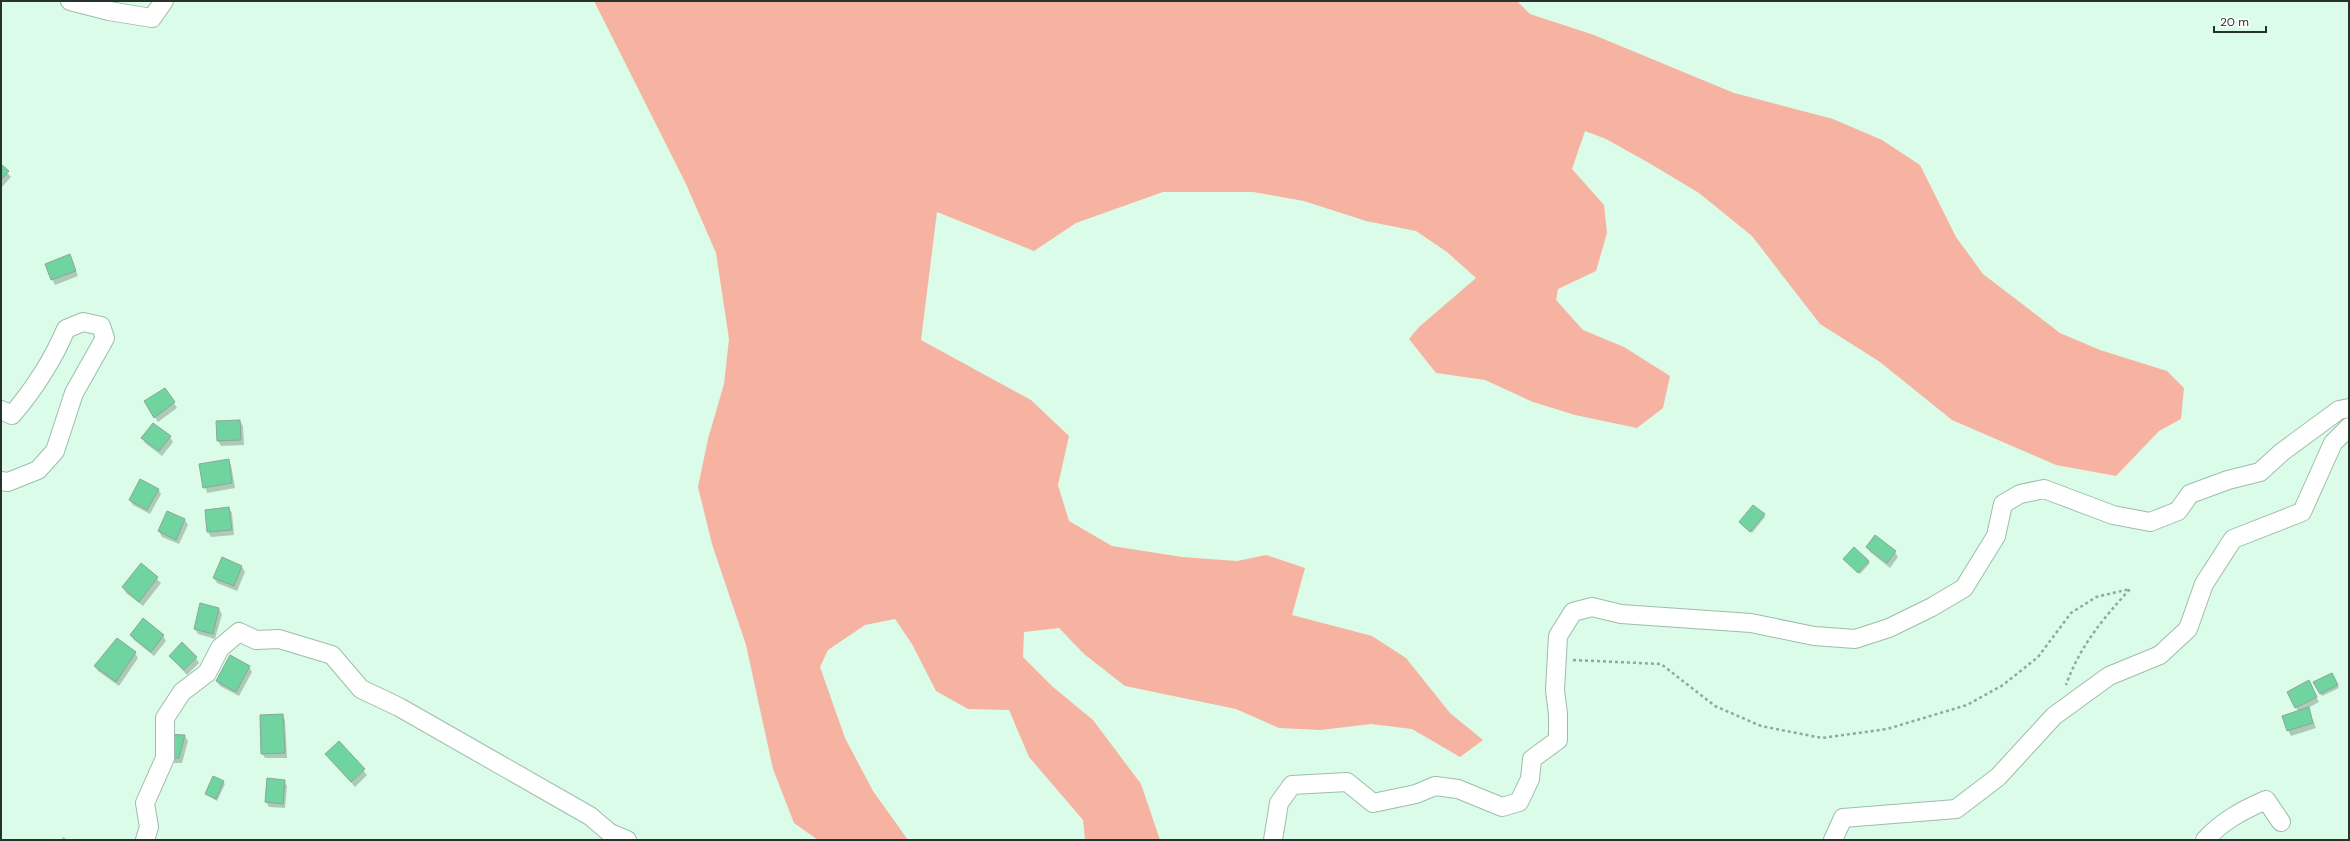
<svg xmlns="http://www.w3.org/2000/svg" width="2350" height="841" font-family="'DM Sans',sans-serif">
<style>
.green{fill:#f7b3a2}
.shadow{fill:#0003}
.building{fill:#6fd4a0;stroke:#89a896}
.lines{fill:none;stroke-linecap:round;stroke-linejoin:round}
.street-casing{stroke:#9dbdaa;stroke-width:20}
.path{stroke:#90a99a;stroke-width:2.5;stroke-dasharray:3 3;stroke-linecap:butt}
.street{stroke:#fff;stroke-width:18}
</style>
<rect width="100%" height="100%" fill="#dbfce8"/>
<path class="green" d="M594,1h923l13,13 64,21 140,58 99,26 49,21 38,25 36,72 27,37 77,59 40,17 67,21 17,17 -3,31 -22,12 -43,45 -60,-11 -104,-45 -72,-58 -60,-38 -68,-88 -53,-43 -50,-30 -43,-24 -21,-8 -13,38 32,36 3,28 -11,38 -38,18 -2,11 27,30 41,17 46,29 -7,32 -26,20 -62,-13 -42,-13 -48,-22 -49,-7 -27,-34 10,-12 57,-49 -29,-26 -31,-21 -50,-10 -62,-20 -51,-9h-90l-87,31 -42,28 -97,-39 -16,128 110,60 38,36 -11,49 11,36 43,25 70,11 55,4 29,-6 39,13 -13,47 80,21 34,22 44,55 33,27 -23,17 -48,-28 -41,-5 -50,6 -42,-2 -43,-19 -111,-23 -41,-32 -25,-26 -35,4 -1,25 30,30 40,33 48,64 19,56h-75l-2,-20 -54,-63 -20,-47 -41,-1 -32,-18 -24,-47 -17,-25 -30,6 -37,25 -8,17 25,71 28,53 35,49h-90l-24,-17 -21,-54 -27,-124 -34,-101 -14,-57 10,-48 16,-55 5,-45 -13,-86 -30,-69z"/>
<g class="shadow">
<path d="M1,166l10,11 -10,11z"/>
<path d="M70,256l8,20 -23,9 -3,-6z"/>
<path d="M146,402l28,1 3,5 -19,14z"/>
<path d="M240,421l3,5 1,19 -23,1 -3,-5z"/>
<path d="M170,437l3,5 -11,14 -17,-13 -2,-5z"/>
<path d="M228,460l3,5 4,23 -28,5 -7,-28z"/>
<path d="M158,489l3,5 -11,20 -17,-9 -3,-5z"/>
<path d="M229,508l3,5 2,22 -23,2 -3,-5 -2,-21z"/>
<path d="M168,512l17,8 3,5 -9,19 -17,-7 -3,-6z"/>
<path d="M1764,515l1,2 -13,16 -12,-11z"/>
<path d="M1867,547l28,5 3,5 -8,11 -20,-16z"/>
<path d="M222,559l20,8 3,5 -8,19 -20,-8 -3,-5z"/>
<path d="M1844,559l24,2 2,2 -10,11z"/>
<path d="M141,565l20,18 -18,23 -17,-13 -3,-6z"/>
<path d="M201,604l18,5 3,5 -7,25 -17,-5 -3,-5z"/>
<path d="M131,635l32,1 3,5 -12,15 -20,-16z"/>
<path d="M135,653l3,5 -19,28 -21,-15 -3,-5z"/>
<path d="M170,656l26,2 3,5 -12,12z"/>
<path d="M249,667l3,5 -13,24 -19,-10 -3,-5z"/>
<path d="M2332,674l7,14 -17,8 -7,-14z"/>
<path d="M2311,687l8,15 -11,6 8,20 -25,8 -3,-6 10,-18 -2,-5z"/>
<path d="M282,715l3,5 2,38h-22l-3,-5z"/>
<path d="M185,736l3,5 -6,22h-14z"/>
<path d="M339,743l28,32 -12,12 -28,-33z"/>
<path d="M214,777l11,7 -8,17 -11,-7z"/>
<path d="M284,781l3,5 -2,22 -16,-1 -3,-5z"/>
<path d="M63,837l5,3h-7z"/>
</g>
<g class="building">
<path d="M1,164l8,7 -8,9z"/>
<path d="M70,254l6,17 -25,9 -6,-16z"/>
<path d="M165,388l10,14 -21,16 -10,-17z"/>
<path d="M240,420l1,20 -24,1 -1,-20z"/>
<path d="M153,423l18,13 -12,15 -18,-13z"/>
<path d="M229,459l3,24 -29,5 -4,-24z"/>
<path d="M140,479l19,10 -12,21 -18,-10z"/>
<path d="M1753,505l12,9 -15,18 -11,-10z"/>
<path d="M229,507l3,23 -25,2 -2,-22z"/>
<path d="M167,511l18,8 -9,21 -18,-9z"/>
<path d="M1875,535l21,16 -9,12 -21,-16z"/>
<path d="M1854,547l15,14 -11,12 -15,-14z"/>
<path d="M222,557l20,9 -8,20 -21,-8z"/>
<path d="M141,563l17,14 -19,25 -17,-15z"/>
<path d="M200,603l19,5 -6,26 -19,-5z"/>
<path d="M143,618l21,17 -13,17 -21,-17z"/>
<path d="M117,638l19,14 -20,30 -22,-16z"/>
<path d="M182,642l15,15 -13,13 -15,-14z"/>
<path d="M230,655l20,11 -14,26 -20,-11z"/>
<path d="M2332,673l6,12 -18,9 -7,-12z"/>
<path d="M2309,680l8,17 -22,11 -8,-16z"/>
<path d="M2309,707l4,16 -26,8 -5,-15z"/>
<path d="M283,714l2,39 -24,1 -1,-39z"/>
<path d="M165,734l20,1 -6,23h-14z"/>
<path d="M339,741l26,28 -14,13 -26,-28z"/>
<path d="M213,776l11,5 -8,18 -11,-5z"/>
<path d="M267,778l18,2 -2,24 -18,-2z"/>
</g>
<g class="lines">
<g class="street-casing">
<g id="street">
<path d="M70,1l39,10 43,7 12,-17"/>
<path d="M1,410l11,5c23,-27 40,-53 54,-86l17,-7 18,4 4,12 -31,55 -19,58 -17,19 -30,12 -7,-1"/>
<path d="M145,840l4,-13 -4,-24 20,-45v-40l17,-26 25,-19 13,-25 19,-16 17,8 23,-1 53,16 29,34 38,18 191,109 20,17 17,7"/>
<path d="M1273,840l6,-37 13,-18 55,-3 26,21 43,-9 19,-8 23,3 44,18 17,-5 11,-23 2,-20 26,-19v-26l-3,-24 3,-54 15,-24 19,-5 29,7 130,9 63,13 41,3 34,-11 43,-21 32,-19 32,-52 7,-32 17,-10 24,-5 69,26 37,7 28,-11 12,-17 38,-14 32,-8 22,-20 57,-42 10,-2"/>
<path d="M1833,840l10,-22 113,-9 42,-32 56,-61 55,-40 51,-21 28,-26 16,-45 29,-45 69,-27 31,-69 16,-16"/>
<path d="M2205,840c17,-19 38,-30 61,-40l15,22"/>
</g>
</g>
<path class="path" d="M1573,660l88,4 54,42 46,20 61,12 65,-9 80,-24 36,-20 35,-28 33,-44 25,-16 34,-8c-28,31 -50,57 -64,96"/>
<use href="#street" class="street"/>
</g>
<rect width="2350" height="841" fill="none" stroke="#26332b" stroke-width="4"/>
<path d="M2214 26v6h52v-6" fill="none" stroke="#26332b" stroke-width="2"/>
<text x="2220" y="26" font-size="12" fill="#26332b" stroke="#ffffff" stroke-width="3" paint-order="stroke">20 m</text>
</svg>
